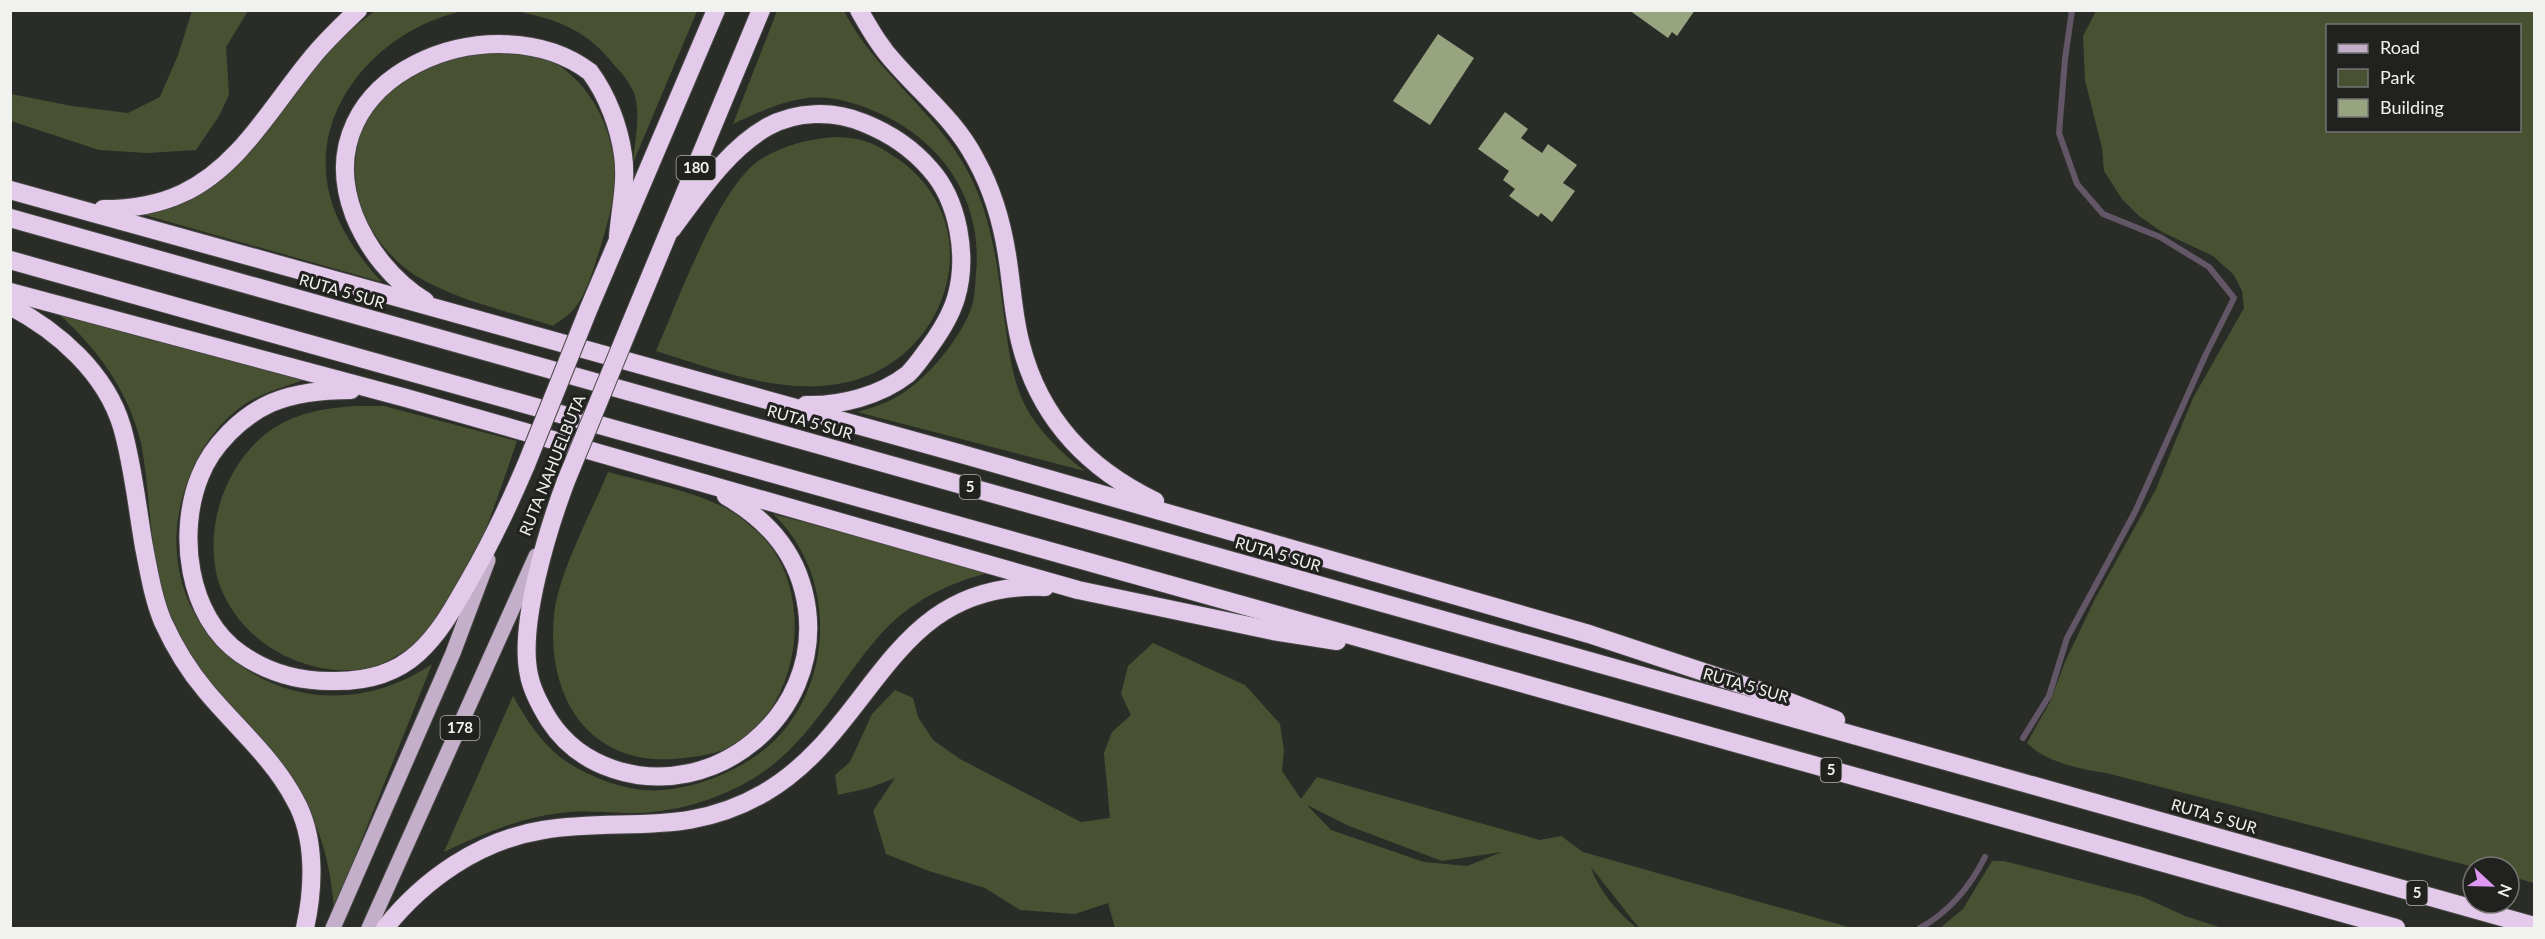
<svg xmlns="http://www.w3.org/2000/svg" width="2545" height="939" font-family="Lato,sans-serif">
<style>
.green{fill:#485232;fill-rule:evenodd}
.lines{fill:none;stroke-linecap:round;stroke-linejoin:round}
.stream{stroke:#635667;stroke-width:6}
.building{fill:#98a47f}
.primary-casing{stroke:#464844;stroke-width:17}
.motorway-casing{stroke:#464844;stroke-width:20}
.primary{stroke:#c4afca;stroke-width:15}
.motorway{stroke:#e3c9ea;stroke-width:18}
.motorway-bridge-casing{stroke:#464844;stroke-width:20;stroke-linecap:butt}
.motorway-bridge{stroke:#e3c9ea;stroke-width:18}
.labels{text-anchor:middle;stroke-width:6;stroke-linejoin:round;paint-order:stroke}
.shield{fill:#21221f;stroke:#b3b4b1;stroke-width:1.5}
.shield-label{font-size:15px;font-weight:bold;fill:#f1f2f0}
.street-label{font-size:16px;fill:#f1f2f0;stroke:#21221f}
</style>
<rect width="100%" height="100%" fill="#2a2c28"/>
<g class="green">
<path d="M192,11h56l-22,36 3,48 -10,21 -23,34 -49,3 -48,-3 -88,-29v-27l61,12 56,7 32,-16 18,-42z"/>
<path d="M375,11h88c-79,17 -151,91 -135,177 7,35 30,69 54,94l-248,-70 39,-9 173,-170z"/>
<path d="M516,11h181l-64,152c2,-22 8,-49 1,-70 -4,-10 -12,-20 -19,-27 -28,-36 -56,-46 -99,-55z"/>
<path d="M777,11h67c33,65 100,105 130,173 19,42 24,87 30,132 5,34 8,71 27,100 15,22 33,39 54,55l-228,-59c10,-3 20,-6 30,-10 34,-15 71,-59 84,-93 4,-11 4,-24 5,-36 7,-71 -32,-130 -95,-159 -25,-11 -52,-20 -80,-15 -23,4 -47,15 -68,25z"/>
<path d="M2096,11h438v872l-25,-7v-9h-35l-368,-94c-27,-4 -60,-11 -79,-30l23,-41 15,-40 29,-61 62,-112 37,-91 51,-90 -2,-17 -8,-16 -21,-19 -51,-24 -23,-16 -17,-17 -18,-28 -2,-23 -17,-68 -2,-44zM2328,26h192v104h-192z"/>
<path d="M473,37c72,3 129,46 140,119 5,28 -3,60 -11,86 -6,19 -15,52 -28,67 -6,7 -15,12 -21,17 -45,-15 -111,-29 -148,-58 -39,-32 -59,-80 -46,-129 2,-7 3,-16 6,-22 6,-9 13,-18 19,-26 28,-38 42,-47 89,-54z"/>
<path d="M835,137c30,1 39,6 63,22 96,67 49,208 -60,225 -63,10 -123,-15 -182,-33 21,-47 63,-166 105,-192 23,-14 48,-20 74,-22z"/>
<path d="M53,309l255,69c-21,9 -43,13 -63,26 -25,17 -44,43 -55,71 -63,154 105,282 242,189l-98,245c-3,-35 -9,-68 -26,-100 -8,-15 -23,-29 -33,-43 -35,-43 -74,-86 -100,-136 -15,-29 -19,-64 -23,-96 -4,-30 -5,-61 -11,-91 -13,-54 -46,-98 -88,-134z"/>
<path d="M356,406h28l133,35c-21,60 -49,155 -97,198 -12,11 -34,25 -51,29 -54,11 -116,-18 -142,-67 -31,-55 -6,-139 47,-173 25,-16 53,-20 82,-22z"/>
<path d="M608,472c40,11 95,20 129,43 14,11 29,23 38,38 38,60 20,157 -43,193 -15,8 -32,10 -48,12 -91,12 -138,-57 -130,-142 3,-40 38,-105 54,-144z"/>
<path d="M773,514l219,58c-43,10 -83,30 -113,64 -42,48 -69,108 -125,142 -40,24 -84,36 -130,35 -22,-1 -43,-3 -64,0 -41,5 -78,21 -116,39l69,-156c13,23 26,44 47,61 21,16 57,31 84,33 47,4 112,-24 141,-61 51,-63 46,-161 -12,-215z"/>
<path d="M1153,643l92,42 35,39 4,26 -2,21 19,28 16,-22 223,63 21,-4 22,16 269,76h-213l-48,-61c7,23 28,47 46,61h-522l-7,-25 -33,11 -55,-4 -35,-22 -56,-17 -43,-17 -13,-43 22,-33 -26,10 -31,7 -3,-20 15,-13 22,-48 23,-24 18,8 5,19 15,23 27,19 121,63 29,-4 -6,-65 8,-21 19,-17 -10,-21 7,-28zM1307,805l42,21 93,35 60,-9 -35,14 -43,-4 -93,-32z"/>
<path d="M1992,861h12l139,36 42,19 37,12h-282l23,-19z"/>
</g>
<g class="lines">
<g class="stream">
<path d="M2023,738l26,-42 18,-58 68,-126 71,-158 28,-56 -25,-31 -49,-30 -57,-23 -26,-30 -18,-51 6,-74 7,-49"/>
<path d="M1920,928c29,-16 50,-41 65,-71"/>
</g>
</g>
<g class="building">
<path d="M1629,10h66l-18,26 -5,-4 -4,6z"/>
<path d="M1438,34l36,24 -44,67 -37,-24z"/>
<path d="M1505,112l23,17 -7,9 21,15 6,-9 29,21 -14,18 12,8 -23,31 -11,-9 -3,4 -29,-21 6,-7 -12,-9 6,-9 -31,-22z"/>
</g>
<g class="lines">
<g class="primary-casing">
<g id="primary">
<path d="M333,928l120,-275 35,-93"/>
<path d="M369,928l167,-372"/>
</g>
</g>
<g class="motorway-casing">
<g id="motorway">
<path d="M859,10c11,19 21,37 36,53 28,32 61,58 81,97 16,29 26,63 31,95 5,30 6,61 14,90 19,74 66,123 134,156"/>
<path d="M10,190l948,263 631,181 175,58 72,28"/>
<path d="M103,209c27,0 55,-4 80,-16 56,-26 89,-87 127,-133 14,-18 31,-34 48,-50"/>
<path d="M10,218l2524,708"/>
<path d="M672,229c27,-36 55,-79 95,-102 29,-16 66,-17 97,-4 25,10 48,25 66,46 29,32 38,88 26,129 -6,20 -18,38 -31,55 -5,7 -11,15 -17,21 -28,22 -68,32 -102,31"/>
<path d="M10,260l2386,668"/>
<path d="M10,292l396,106 672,192 195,41 64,10"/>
<path d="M425,301c-32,-20 -57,-51 -71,-86 -53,-141 141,-215 236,-143 17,23 29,54 33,83 4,27 -3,55 -5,82"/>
<path d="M10,306c48,25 96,67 112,121 11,38 15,80 22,120 5,25 9,51 19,75 11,24 26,49 43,69 30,36 67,67 89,109 21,37 19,88 10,128"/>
<path d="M589,308l127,-298"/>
<path d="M630,325l131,-315"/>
<path d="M351,390c-27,0 -54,2 -80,13 -29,13 -59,42 -71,73 -23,56 -13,141 41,178 26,18 57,27 89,27 32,1 64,-6 88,-28 23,-21 37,-48 52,-74 22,-38 39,-74 56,-114"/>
<path d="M566,481c-18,48 -48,144 -37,194 3,16 12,32 20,45 15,23 37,40 64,49 101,34 208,-53 194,-160 -7,-52 -36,-87 -81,-113"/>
<path d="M385,928c39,-49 95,-88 158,-98 81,-13 143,8 221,-37 112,-65 125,-213 281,-206"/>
</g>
</g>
<use href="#primary" class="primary"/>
<use href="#motorway" class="motorway"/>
<g class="motorway-bridge-casing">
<g id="motorway-bridge">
<path d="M526,465l63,-157"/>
<path d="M566,481l64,-156"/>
</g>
</g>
<use href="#motorway-bridge" class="motorway-bridge"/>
</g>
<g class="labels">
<g class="shield">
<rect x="676.5" y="156" width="39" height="24" rx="4.5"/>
<rect x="959.5" y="475" width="21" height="24" rx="4.5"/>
<rect x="440.5" y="716" width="39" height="24" rx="4.5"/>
<rect x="1820.5" y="758" width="21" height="24" rx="4.5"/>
<rect x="2406.5" y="881" width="21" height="24" rx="4.5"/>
</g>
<g class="shield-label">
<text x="696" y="173">180</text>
<text x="970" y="492">5</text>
<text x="460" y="733">178</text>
<text x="1831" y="775">5</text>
<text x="2417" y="898">5</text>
</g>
<g class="street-label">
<text transform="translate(342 291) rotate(16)" y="6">RUTA 5 SUR</text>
<text transform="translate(810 422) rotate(16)" y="6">RUTA 5 SUR</text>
<text transform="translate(552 465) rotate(-68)" y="6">RUTA NAHUELBUTA</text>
<text transform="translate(1278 554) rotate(16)" y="6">RUTA 5 SUR</text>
<text transform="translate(1746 685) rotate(16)" y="6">RUTA 5 SUR</text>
<text transform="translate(2214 816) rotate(16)" y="6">RUTA 5 SUR</text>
</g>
</g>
<rect width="2545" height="939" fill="none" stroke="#f1f2f0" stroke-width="24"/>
<rect x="2326" y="24" width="195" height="108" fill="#21221f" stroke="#747573" stroke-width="1.5"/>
<rect x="2338" y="44" width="30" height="9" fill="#c4afca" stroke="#747573" stroke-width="1.5"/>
<text x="2380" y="54" font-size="18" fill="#f1f2f0">Road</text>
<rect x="2338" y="69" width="30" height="18" fill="#485232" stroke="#747573" stroke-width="1.5"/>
<text x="2380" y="84" font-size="18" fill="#f1f2f0">Park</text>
<rect x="2338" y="99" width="30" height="18" fill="#98a47f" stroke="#747573" stroke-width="1.5"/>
<text x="2380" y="114" font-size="18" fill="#f1f2f0">Building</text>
<g transform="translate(2491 885) rotate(112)"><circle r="28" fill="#21221f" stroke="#747573" stroke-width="1.5"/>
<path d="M0-4.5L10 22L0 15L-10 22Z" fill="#df98f2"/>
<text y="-9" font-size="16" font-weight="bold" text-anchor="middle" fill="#f1f2f0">N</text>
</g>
</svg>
